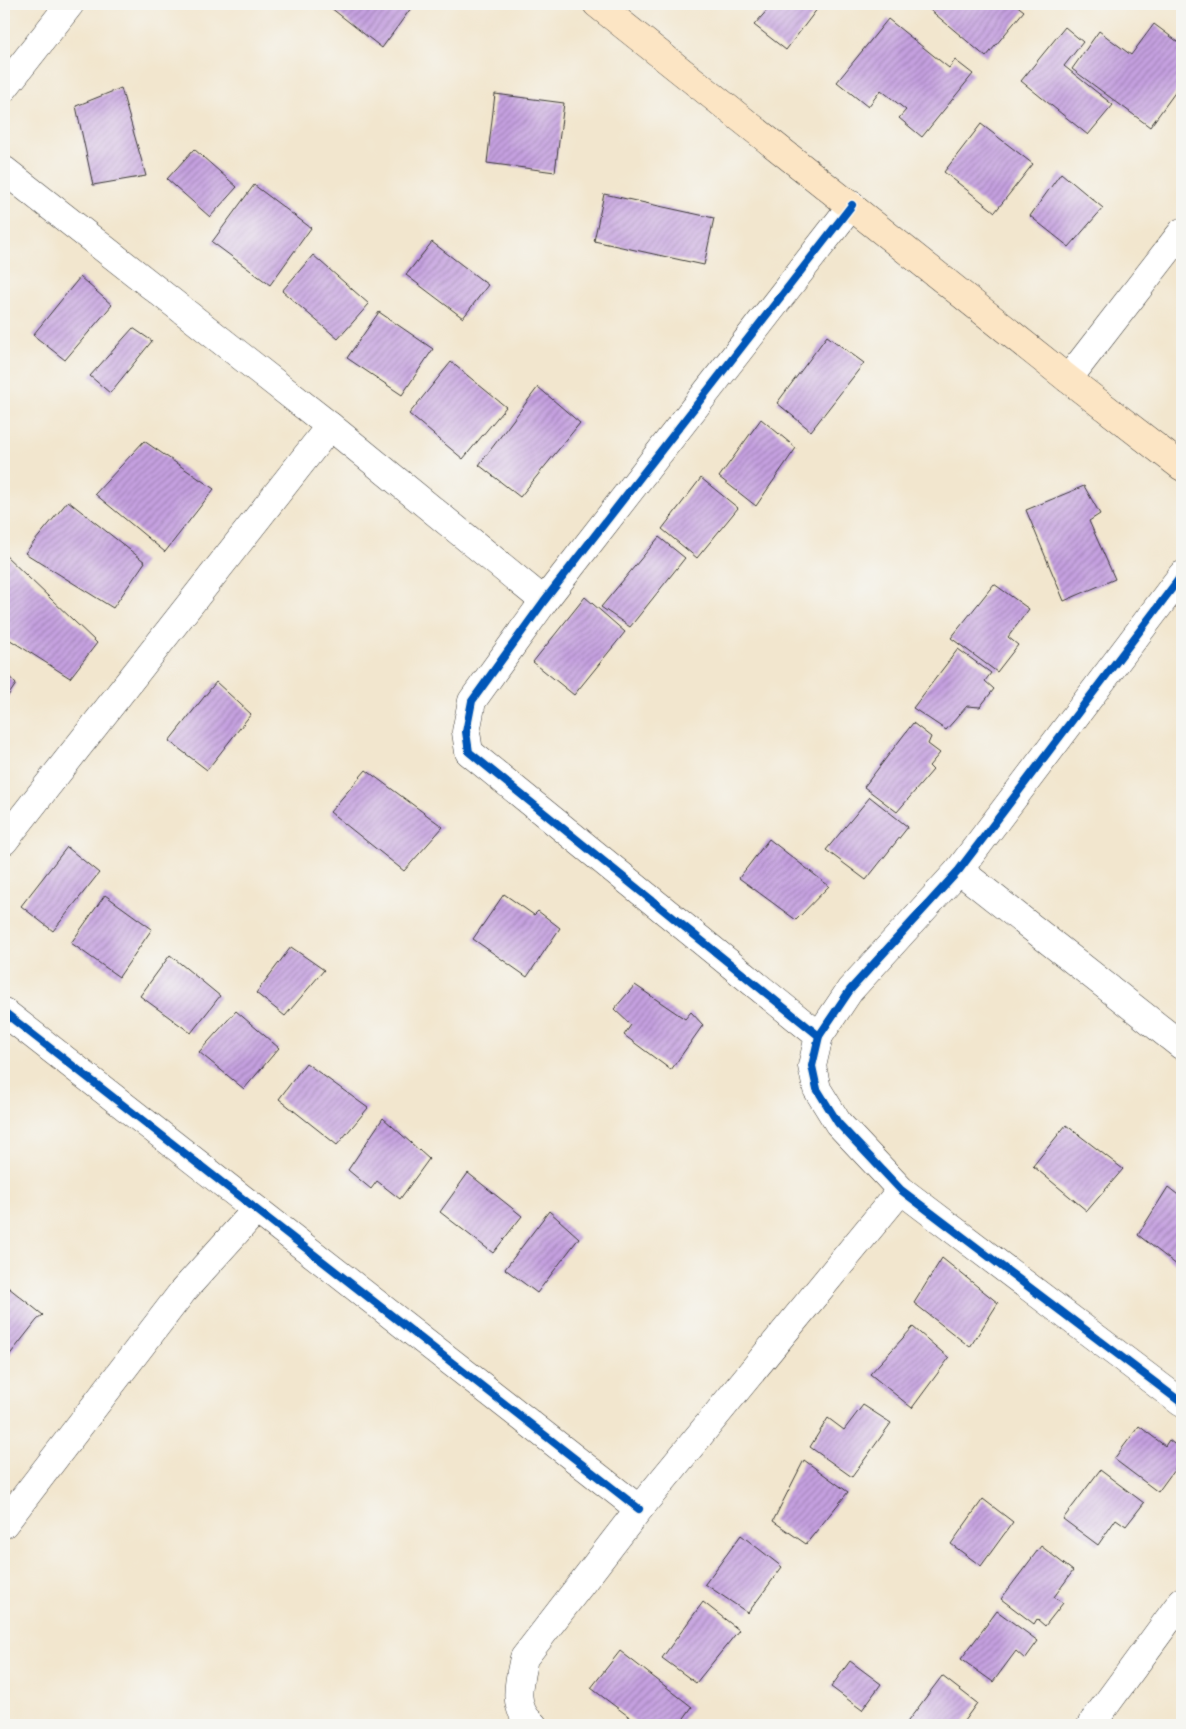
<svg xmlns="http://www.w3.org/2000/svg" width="1186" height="1729" font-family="Caveat,sans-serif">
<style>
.building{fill:url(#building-hatch)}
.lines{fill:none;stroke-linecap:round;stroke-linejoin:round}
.street-casing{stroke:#3c3a37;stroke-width:29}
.secondary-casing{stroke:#3c3a37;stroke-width:29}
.street{stroke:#fff;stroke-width:28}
.secondary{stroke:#fce5c4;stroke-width:28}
.cycleway-casing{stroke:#f6f6f2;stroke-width:11}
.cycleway{stroke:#0057b8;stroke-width:8}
</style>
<defs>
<pattern id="building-hatch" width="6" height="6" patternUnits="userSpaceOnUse" patternTransform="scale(1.25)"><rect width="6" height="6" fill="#c5a0e0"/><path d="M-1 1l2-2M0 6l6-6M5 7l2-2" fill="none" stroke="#9f82b5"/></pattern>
</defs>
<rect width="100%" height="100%" fill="#f6f6f2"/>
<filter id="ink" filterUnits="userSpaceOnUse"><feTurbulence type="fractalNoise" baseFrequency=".02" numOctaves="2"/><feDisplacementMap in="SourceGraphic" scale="10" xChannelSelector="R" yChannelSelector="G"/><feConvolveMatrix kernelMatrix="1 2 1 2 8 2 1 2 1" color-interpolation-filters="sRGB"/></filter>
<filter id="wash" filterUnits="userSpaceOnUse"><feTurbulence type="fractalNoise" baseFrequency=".0096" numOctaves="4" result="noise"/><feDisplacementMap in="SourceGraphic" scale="20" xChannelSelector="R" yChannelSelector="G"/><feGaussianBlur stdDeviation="1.12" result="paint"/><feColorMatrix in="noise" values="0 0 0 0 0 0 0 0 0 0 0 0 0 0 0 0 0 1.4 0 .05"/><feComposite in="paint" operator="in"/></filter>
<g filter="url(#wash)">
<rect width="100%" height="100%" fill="#f2e6ce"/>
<g id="blocks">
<g class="building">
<path d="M326,4h88l-32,44z"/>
<path d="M768,4h53l-35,46 -32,-25 17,-19z"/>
<path d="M923,4h92l9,7 -38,46z"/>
<path d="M888,19l61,49 6,-8 18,14 -51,63 -23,-19 7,-8 -25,-20 -13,17 -31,-25z"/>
<path d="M1154,24l28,21v38l-32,44 -78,-58 27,-38 32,24z"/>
<path d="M1065,27l18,15 -19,24 49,39 -25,30 -67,-54z"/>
<path d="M121,88l25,88 -53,9 -17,-79z"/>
<path d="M495,94l69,9 -9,69 -68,-9z"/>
<path d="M981,124l52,40 -38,48 -51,-40z"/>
<path d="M194,149l43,38 -27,30 -43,-38z"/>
<path d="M1061,173l42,35 -34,39 -39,-31z"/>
<path d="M254,185l57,43 -41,57 -58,-43z"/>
<path d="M604,194l110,24 -10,47 -110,-24z"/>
<path d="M432,242l56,43 -25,33 -57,-43z"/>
<path d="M313,255l56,49 -31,35 -56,-48z"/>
<path d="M80,277l32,28 -47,55 -32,-25z"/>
<path d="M379,312l54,37 -31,46 -55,-37z"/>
<path d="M133,328l19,13 -42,52 -20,-17z"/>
<path d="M827,336l37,27 -53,68 -34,-28z"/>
<path d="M451,362l55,45 -43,52 -54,-45z"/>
<path d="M538,387l42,36 -60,74 -41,-32z"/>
<path d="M761,419l35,29 -40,58 -37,-29z"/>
<path d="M144,441l70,48 -49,63 -70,-58z"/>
<path d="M701,478l37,30 -41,50 -35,-29z"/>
<path d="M1084,486l16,28 -11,7 26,58 -51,22 -38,-91z"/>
<path d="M68,501l77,61 -32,46 -88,-55z"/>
<path d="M659,537l26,21 -55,69 -29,-20z"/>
<path d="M4,554l93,89 -27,35 -66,-42z"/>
<path d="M994,584l35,25 -21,28 10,8 -21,27 -46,-34z"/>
<path d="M585,597l40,35 -51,63 -41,-33z"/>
<path d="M958,649l33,24 -6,8 9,8 -14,18 -13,-1 -21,24 -33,-22z"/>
<path d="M4,671l12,13 -12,18z"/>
<path d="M216,682l35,32 -44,56 -38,-29z"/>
<path d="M913,723l18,14 -3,7 12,9 -11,13 4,4 -36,42 -33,-25z"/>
<path d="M366,770l77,57 -39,44 -74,-59z"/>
<path d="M870,797l38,30 -42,53 -40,-30z"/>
<path d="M769,839l60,47 -33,34 -57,-42z"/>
<path d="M67,847l32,26 -46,58 -32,-25z"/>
<path d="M504,894l30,21 4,-4 22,17 -33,49 -54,-38z"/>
<path d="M105,895l47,34 -33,48 -48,-34z"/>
<path d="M291,947l33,23 -39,46 -29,-23z"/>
<path d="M170,955l50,41 -29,37 -51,-37z"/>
<path d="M635,985l50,34 6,-7 12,13 -32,45 -47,-35 7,-10 -17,-16z"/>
<path d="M236,1011l43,37 -35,41 -45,-37z"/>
<path d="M306,1063l62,45 -31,37 -58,-46z"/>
<path d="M383,1118l46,41 -29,40 -23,-18 -6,8 -23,-19z"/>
<path d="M1066,1125l57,44 -36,42 -54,-45z"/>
<path d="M468,1173l54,43 -29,37 -53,-41z"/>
<path d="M1168,1187l14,11v71l-44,-34z"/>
<path d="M549,1211l30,27 -42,55 -32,-24z"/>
<path d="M942,1258l56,45 -28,44 -56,-44z"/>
<path d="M4,1284l39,31 -6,5 -33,42z"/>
<path d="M913,1327l36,31 -37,50 -42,-34z"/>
<path d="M863,1405l28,18 -39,54 -42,-30 18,-29 16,12z"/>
<path d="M1139,1426l26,20 4,-6 13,10v9l-24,33 -44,-33z"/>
<path d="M804,1460l44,32 -42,52 -33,-23z"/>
<path d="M1100,1470l44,33 -18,23 -10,-7 -18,26 -35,-26z"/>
<path d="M983,1499l30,23 -32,44 -30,-22z"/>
<path d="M741,1535l41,32 -34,46 -43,-29z"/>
<path d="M1041,1546l32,25 -19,26 9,6 -18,23 -8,-7 -3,5 -33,-25z"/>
<path d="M703,1602l36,28 -43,53 -34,-25z"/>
<path d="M997,1611l41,30 -13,18 -9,-8 -23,31 -32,-23z"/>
<path d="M620,1651l72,56 -13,18h-39l-49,-37z"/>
<path d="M850,1661l31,23 -19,26 -31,-23z"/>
<path d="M942,1676l35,27 -16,22h-56z"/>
</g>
</g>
</g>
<g filter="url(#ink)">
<use href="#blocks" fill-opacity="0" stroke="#3c3a37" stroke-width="1"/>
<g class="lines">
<g class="street-casing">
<g id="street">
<path d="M4,88l66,-84"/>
<path d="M4,170l326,256 214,175"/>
<path d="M1068,379l114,-147"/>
<path d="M1182,575l-223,295 -109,120 -31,46 -7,30 5,23 21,34 63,67 281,213"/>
<path d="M4,841l326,-415"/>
<path d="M959,870l223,176"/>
<path d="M4,1012l635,497"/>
<path d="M819,1036l-350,-284 -3,-20 6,-31 72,-100 308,-396"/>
<path d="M4,1524l179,-233 73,-81"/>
<path d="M533,1725c-22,-17 -14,-44 -9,-67l115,-149 262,-319"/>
<path d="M1091,1725l91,-124"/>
</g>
</g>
<g class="secondary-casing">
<path id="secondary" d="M597,4l471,375 114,88"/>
</g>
<use href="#street" class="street"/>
<use href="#secondary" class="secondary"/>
<g class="cycleway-casing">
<g id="cycleway">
<path d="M1182,575l-223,295 -109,120 -31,46 -7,30 5,23 21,34 63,67 281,213"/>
<path d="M4,1012l635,497"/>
<path d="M819,1036l-350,-284 -3,-20 6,-31 72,-100 308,-396"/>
</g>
</g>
<use href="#cycleway" class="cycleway"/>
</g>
</g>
<rect width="1186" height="1729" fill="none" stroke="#f6f6f2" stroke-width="20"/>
</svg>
